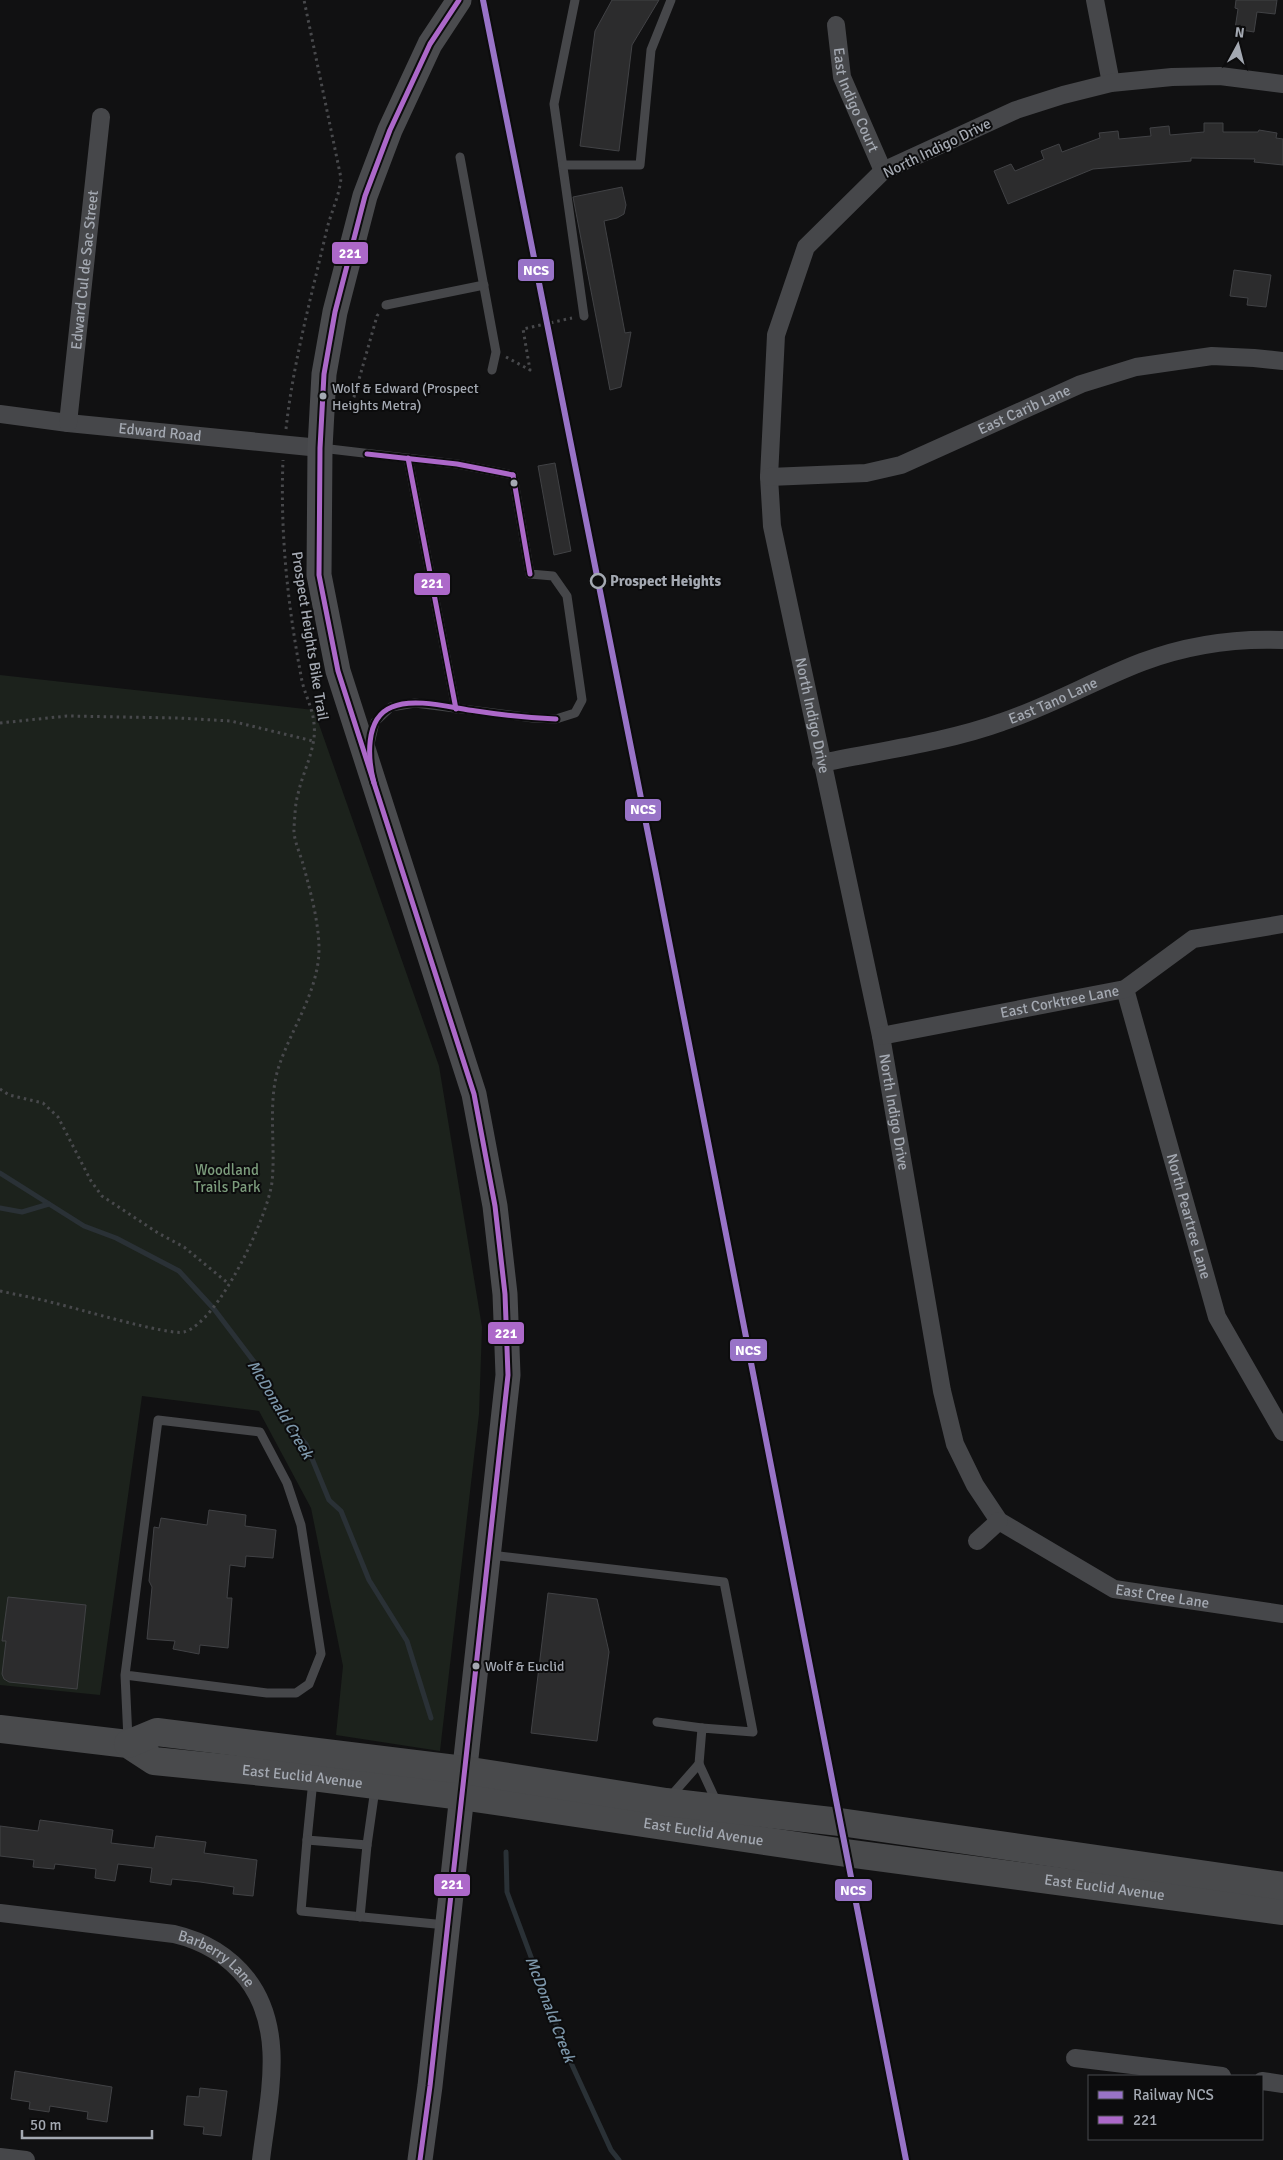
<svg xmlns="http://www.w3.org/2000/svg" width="1283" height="2160" font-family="Signika,sans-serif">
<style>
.green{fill:#1c221c}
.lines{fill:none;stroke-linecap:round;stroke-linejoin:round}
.stream{stroke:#2a3136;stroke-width:5}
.building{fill:#2c2c2d;stroke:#414245}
.path{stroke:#48494c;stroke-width:3;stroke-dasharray:2.5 4;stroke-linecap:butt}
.service{stroke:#46474a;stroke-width:9}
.minor{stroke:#46474a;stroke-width:18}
.secondary{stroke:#4a4b4e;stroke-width:25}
.primary{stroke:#494a4c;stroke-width:28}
.bus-1-casing{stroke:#0c0c0d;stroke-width:9}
.bus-1{stroke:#ac68c9;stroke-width:5}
.rail-1-casing{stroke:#0c0c0d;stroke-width:10}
.rail-1{stroke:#9873c7;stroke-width:6}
.bus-dot{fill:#a4a9b2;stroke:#0c0c0d;stroke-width:2}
.stop-dot{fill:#0c0c0d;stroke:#a4a9b2;stroke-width:2.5}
.labels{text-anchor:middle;stroke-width:4;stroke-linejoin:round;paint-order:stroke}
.bus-label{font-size:14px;fill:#a4a9b2;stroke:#0c0c0d;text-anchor:start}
.street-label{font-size:15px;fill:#a4a9b2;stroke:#0c0c0d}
.stop-label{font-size:15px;font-weight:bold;fill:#a4a9b2;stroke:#0c0c0d;text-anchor:start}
.park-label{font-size:15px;fill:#7c9c7c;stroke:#0c0c0d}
.water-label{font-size:16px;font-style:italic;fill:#7d97ab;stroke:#0c0c0d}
.line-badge{stroke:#0c0c0d;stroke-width:2}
.badge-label{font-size:14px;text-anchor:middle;font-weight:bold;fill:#fff}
</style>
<rect width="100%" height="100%" fill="#111112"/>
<path class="green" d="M0,675l314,35 125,356 43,261 -3,87 -39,337 -104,-16 7,-69 -32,-158 -52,-97 -117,-15 -42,299 -100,-10z"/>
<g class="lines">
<g class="stream">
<path d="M0,1173l84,53 32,12 63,33 35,38 44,58 25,53 23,24 23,56 12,11 28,69 38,61 24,77"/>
<path d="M0,1208l22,4 27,-8"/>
<path d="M506,1852l1,40 60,162 44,96 8,10"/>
</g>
</g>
<g class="building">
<path d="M612,0h47l-27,45 -13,106 -39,-5 15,-115z"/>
<path d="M1236,0h41l-2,14 -18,-2 -3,20 -19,-3 3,-20 -3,-1z"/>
<path d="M1204,123h19v9h35l1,-2 18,3 -1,5 7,1v26l-29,-3 1,-3 -64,-1v3l-98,8 -85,35 -14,-33 17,-7 4,7 29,-12 -3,-8 18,-7 3,8 38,-14 -1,-5 19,-2 1,8 32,-3 -1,-8 19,-2 1,9 34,-3z"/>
<path d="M622,187l4,18 -2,9 -7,4 -13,3 21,112 6,-1 -10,55 -11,3 -37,-193z"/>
<path d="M1234,270l37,5 -5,32 -19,-2 1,-7 -18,-2z"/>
<path d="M555,463l16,88 -17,4 -16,-89z"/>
<path d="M209,1510l37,5 -1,11 31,4 -3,28 -27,-2 -1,11 -15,-2 -3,33h5l-4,50 -28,-3 -1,9 -26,-5 2,-8 -28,-2 5,-52 -3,-6 5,-54 5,1 2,-10 46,7z"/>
<path d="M548,1593l49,6 12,53 -12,89 -66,-8z"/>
<path d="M8,1597l78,8 -9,84 -68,-7 -5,-3 -2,-5 4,-33h-4z"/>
<path d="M40,1820l73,10 -2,13 43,5 2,-12 50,6 -2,11 53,7 -4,36 -20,-2 1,-7 -34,-5 -28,-3 -1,6 -21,-3 2,-14 -34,-4 -3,17 -20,-3 1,-9 -41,-5 -1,5 -21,-2 1,-7 -34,-4v-30l38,5z"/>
<path d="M15,2071l97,16 -5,35 -20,-3 1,-7 -38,-6 -1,6 -20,-3 1,-7 -19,-3z"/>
<path d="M200,2088l27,3 -6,45 -18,-2 1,-7 -20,-2 3,-29 12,1z"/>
</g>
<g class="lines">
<g class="path">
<path d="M506,357l24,13 -7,-41 49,-11"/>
<path d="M348,409l6,-12 23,-81 2,-3"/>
<path d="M286,429c7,-66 25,-131 40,-196 4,-19 13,-35 15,-55l-37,-178"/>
<path d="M0,723l67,-7 111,2 53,3 82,20"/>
<path d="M0,1089l9,6 34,8 15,14 33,64 11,15 56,37 26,14 45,37"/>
<path d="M0,1291c18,4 36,7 54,12 22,5 115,33 130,29 35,-10 84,-116 88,-150 4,-36 -5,-80 7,-116 13,-39 41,-77 40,-120 -1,-28 -9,-56 -16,-82 -3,-11 -10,-25 -9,-37 1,-11 1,-23 4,-33 5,-23 19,-47 16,-70 -1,-15 -9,-29 -12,-43 -14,-73 -22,-147 -19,-221"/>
</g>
<g class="service">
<path d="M575,0l-21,104 30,212"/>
<path d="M460,157l36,195 -4,18"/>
<path d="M563,165h77l11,-115 20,-50"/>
<path d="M386,305l98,-20"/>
<path d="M321,448l136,16 56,11 17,99 23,2 14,20 15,104 -7,13 -19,6 -23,-1 -118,-15 -24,4 -16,15 -5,22"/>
<path d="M408,458l48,251"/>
<path d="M491,1555l233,27 29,150 -51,-4 -3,36"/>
<path d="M125,1675l142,18h29l13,-9 12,-30 -20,-129 -14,-42 -27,-51 -102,-12 -33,255 3,64"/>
<path d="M657,1722l45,6"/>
<path d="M313,1780l-6,60 60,5 8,-56"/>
<path d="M670,1797l29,-33 18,39"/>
<path d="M307,1840l-6,71 145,14"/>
<path d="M360,1917l7,-72"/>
</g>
<g class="minor">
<path d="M1095,0l16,83"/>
<path id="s1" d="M836,25l6,52 41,94"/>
<path id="s2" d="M1283,84l-63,-8 -48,1 -61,6 -48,12 -47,15 -133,61 -77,76 -30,88 -7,142 3,49 109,510 61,355 13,53 20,41 24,36 115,68 169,25"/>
<path id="s3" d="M0,414l68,9 252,25"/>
<path id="s4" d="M68,423l33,-306"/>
<path id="s5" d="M769,477l97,-4 35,-8 180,-81 55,-17 76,-11 42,2 29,3"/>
<path id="s6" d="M821,763c58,-12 126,-21 181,-41 48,-16 93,-42 140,-60 45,-17 92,-24 141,-22"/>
<path id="s7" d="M1125,989l92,328 66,115"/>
<path id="s8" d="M881,1036l244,-47 68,-50 90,-15"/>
<path d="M977,1541l22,-20"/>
<path id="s9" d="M0,1913l174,21c30,7 54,21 73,45 40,52 21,121 14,181"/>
<path d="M1075,2058l147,18"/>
<path d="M1262,2081l21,3"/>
<path d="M0,2157l26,3"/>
</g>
<path class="secondary" d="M420,2160l10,-74 78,-711 -3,-81 -10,-88 -21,-112 -136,-423 -19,-96 1,-127 4,-74 11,-62 30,-116 25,-66 40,-86 29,-44"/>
<g class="primary">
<path id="s10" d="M0,1729l128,15 26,17 159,16 149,19 384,57 437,58"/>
<path d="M128,1744l29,-12 307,38 202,32 174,20 443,64"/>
</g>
<g class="bus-1-casing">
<g id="bus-1">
<path d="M367,454l90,10 56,11"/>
<path d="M408,458l48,251"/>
<path d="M513,475l17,99"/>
<path d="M374,783c-6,-23 -10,-65 18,-76 22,-10 60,1 84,4 26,4 53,7 80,8"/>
<path d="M420,2160l10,-74 78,-711 -3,-81 -10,-88 -21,-112 -136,-423 -19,-96 1,-127 4,-74 11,-62 30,-116 25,-66 40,-86 29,-44"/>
</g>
</g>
<use href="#bus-1" class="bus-1"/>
<g class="rail-1-casing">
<path id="rail-1" d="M483,0l173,874 250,1286"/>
</g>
<use href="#rail-1" class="rail-1"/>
</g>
<g class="bus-dot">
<circle cx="323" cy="396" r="4.5"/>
<circle cx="514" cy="483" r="4.5"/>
<circle cx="476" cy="1666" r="4.5"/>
</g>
<circle class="stop-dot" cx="598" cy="581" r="7"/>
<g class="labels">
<g class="bus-label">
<text x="332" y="393">Wolf &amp; Edward (Prospect<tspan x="332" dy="17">Heights Metra)</tspan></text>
<text x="485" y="1671">Wolf &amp; Euclid</text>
</g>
<g class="street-label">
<text dy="5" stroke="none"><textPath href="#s1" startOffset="78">East Indigo Court</textPath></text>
<text transform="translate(937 148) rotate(-26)" y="5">North Indigo Drive</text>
<text dy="5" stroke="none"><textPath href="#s4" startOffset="154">Edward Cul de Sac Street</textPath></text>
<text dy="5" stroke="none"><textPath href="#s5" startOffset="268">East Carib Lane</textPath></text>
<text dy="5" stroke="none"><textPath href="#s3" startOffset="161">Edward Road</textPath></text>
<text transform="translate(310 636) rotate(81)" y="5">Prospect Heights Bike Trail</text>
<text dy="5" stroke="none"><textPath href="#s6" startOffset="241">East Tano Lane</textPath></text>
<text dy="5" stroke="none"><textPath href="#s2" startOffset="1004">North Indigo Drive</textPath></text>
<text dy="5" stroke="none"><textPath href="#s8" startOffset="182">East Corktree Lane</textPath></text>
<text dy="5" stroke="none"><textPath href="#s2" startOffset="1409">North Indigo Drive</textPath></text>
<text dy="5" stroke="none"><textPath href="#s7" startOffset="236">North Peartree Lane</textPath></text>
<text dy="5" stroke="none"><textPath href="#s2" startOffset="2018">East Cree Lane</textPath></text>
<text dy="5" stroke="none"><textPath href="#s10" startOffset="309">East Euclid Avenue</textPath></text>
<text dy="5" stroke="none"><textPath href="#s10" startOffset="714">East Euclid Avenue</textPath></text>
<text dy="5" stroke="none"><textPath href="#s10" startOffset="1119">East Euclid Avenue</textPath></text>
<text dy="5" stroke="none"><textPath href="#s9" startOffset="225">Barberry Lane</textPath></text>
</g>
<g class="stop-label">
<text x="610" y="586">Prospect Heights</text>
</g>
<g class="park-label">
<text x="227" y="1175">Woodland<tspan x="227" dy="17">Trails Park</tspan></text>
</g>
<g class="water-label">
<text transform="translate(281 1409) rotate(59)" y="6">McDonald Creek</text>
<text transform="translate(551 2009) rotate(69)" y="6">McDonald Creek</text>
</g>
</g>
<g class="line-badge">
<rect x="331" y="241" width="38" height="24" rx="5" fill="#ac68c9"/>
<rect x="517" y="258" width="38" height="24" rx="5" fill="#9873c7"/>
<rect x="413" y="572" width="38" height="24" rx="5" fill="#ac68c9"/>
<rect x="624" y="798" width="38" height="24" rx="5" fill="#9873c7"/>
<rect x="487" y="1321" width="38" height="24" rx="5" fill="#ac68c9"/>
<rect x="729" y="1338" width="39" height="24" rx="5" fill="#9873c7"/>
<rect x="433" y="1873" width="38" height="24" rx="5" fill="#ac68c9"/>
<rect x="834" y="1878" width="39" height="24" rx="5" fill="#9873c7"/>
</g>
<g class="badge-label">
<text x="350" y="258">221</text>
<text x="536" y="275">NCS</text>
<text x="432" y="588">221</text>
<text x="643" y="814">NCS</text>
<text x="506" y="1338">221</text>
<text x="748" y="1355">NCS</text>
<text x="452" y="1889">221</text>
<text x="853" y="1895">NCS</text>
</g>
<rect x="1088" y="2075" width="175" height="65" fill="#0c0c0d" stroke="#494b4f"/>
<rect x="1098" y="2091" width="25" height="8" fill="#9873c7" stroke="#494b4f"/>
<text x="1133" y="2100" font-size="15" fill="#a4a9b2">Railway NCS</text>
<rect x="1098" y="2116" width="25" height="8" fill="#ac68c9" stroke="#494b4f"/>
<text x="1133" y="2125" font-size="15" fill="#a4a9b2">221</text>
<g transform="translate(1238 45) rotate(7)" stroke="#0c0c0d" stroke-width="4" paint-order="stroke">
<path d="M0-4L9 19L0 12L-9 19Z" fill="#a4a9b2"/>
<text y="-8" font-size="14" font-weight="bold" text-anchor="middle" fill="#a4a9b2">N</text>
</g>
<path d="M22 2130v8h130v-8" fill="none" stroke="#a4a9b2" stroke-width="2.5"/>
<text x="30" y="2130" font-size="15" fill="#a4a9b2" stroke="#0c0c0d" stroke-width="4" paint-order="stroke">50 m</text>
</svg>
